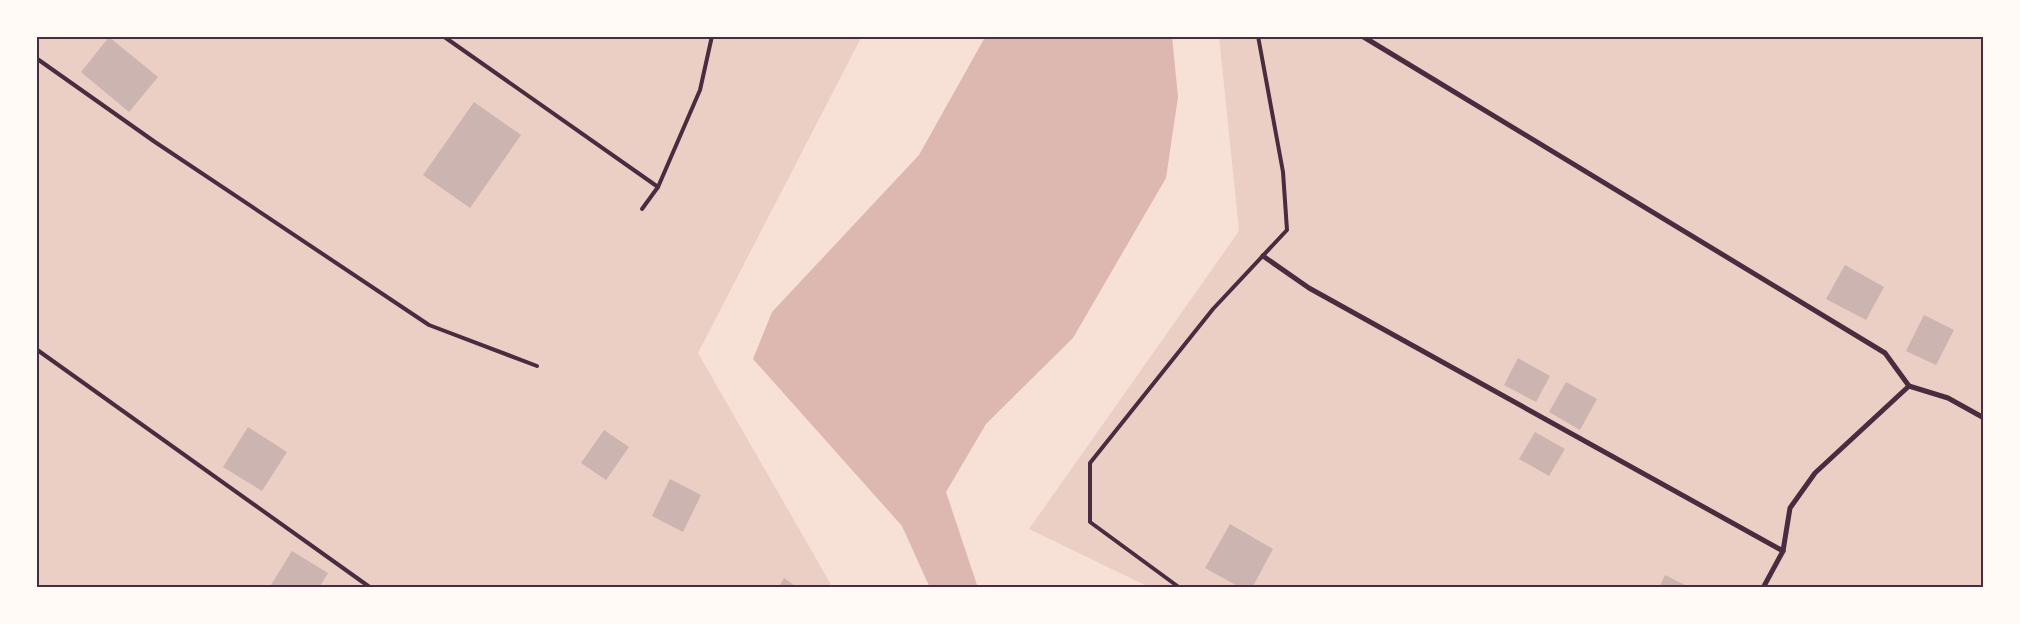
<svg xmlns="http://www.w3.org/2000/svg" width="2020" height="624" font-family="'Sofia Sans Condensed',sans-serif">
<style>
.green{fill:#ebcfc5}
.water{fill:#dcb8b0}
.building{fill:#ccb4b1}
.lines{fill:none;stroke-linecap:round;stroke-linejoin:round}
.service{stroke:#4a2c40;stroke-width:4}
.minor{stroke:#4a2c40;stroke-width:5}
.neatline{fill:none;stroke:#4a2c40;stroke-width:2}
</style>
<rect width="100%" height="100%" fill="#f7e1d7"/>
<g class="green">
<path d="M36,36h826l-164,317 135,235h-797z"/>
<path d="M1219,36h765v552h-833l-122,-59 210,-298z"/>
</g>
<path class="water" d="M984,36h188l6,61 -12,81 -93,160 -87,86 -40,68 32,96h-48l-28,-62 -149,-167 19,-47 147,-157 65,-116z"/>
<g class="building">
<path d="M109,37l49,40 -29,35 -48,-40z"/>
<path d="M474,102l47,33 -51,73 -47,-33z"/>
<path d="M1845,265l39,22 -18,33 -40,-21z"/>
<path d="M1924,315l30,15 -18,35 -30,-14z"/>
<path d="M1518,358l32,18 -14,26 -32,-17z"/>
<path d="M1566,382l31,17 -17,31 -31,-18z"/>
<path d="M248,427l39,25 -25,39 -39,-24z"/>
<path d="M604,430l25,17 -23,33 -25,-17z"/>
<path d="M1535,432l30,17 -16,27 -30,-17z"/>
<path d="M670,479l31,16 -18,37 -31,-16z"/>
<path d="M1230,524l43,25 -21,39h-11l-36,-20z"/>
<path d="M292,551l36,22 -9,15h-50z"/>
<path d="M1665,575l26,13h-32z"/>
<path d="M784,578l14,10h-20z"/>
</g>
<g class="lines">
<g class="service">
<path d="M443,36l215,151"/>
<path d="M36,58l119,84 274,183 108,41"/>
<path d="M642,209l16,-22 42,-97 12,-54"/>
<path d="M36,349l335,239"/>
<path d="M1180,588l-90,-66v-59l123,-154 74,-79 -4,-58 -25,-136"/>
</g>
<g class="minor">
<path d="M1362,36l523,317 24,33"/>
<path d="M1263,256l46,32 474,263"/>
<path d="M1763,588l20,-37 7,-43 25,-35 94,-87 39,12 36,20"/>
</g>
</g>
<rect width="2020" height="624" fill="none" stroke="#fffaf5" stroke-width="75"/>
<rect x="38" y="38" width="1944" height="548" class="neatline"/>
</svg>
